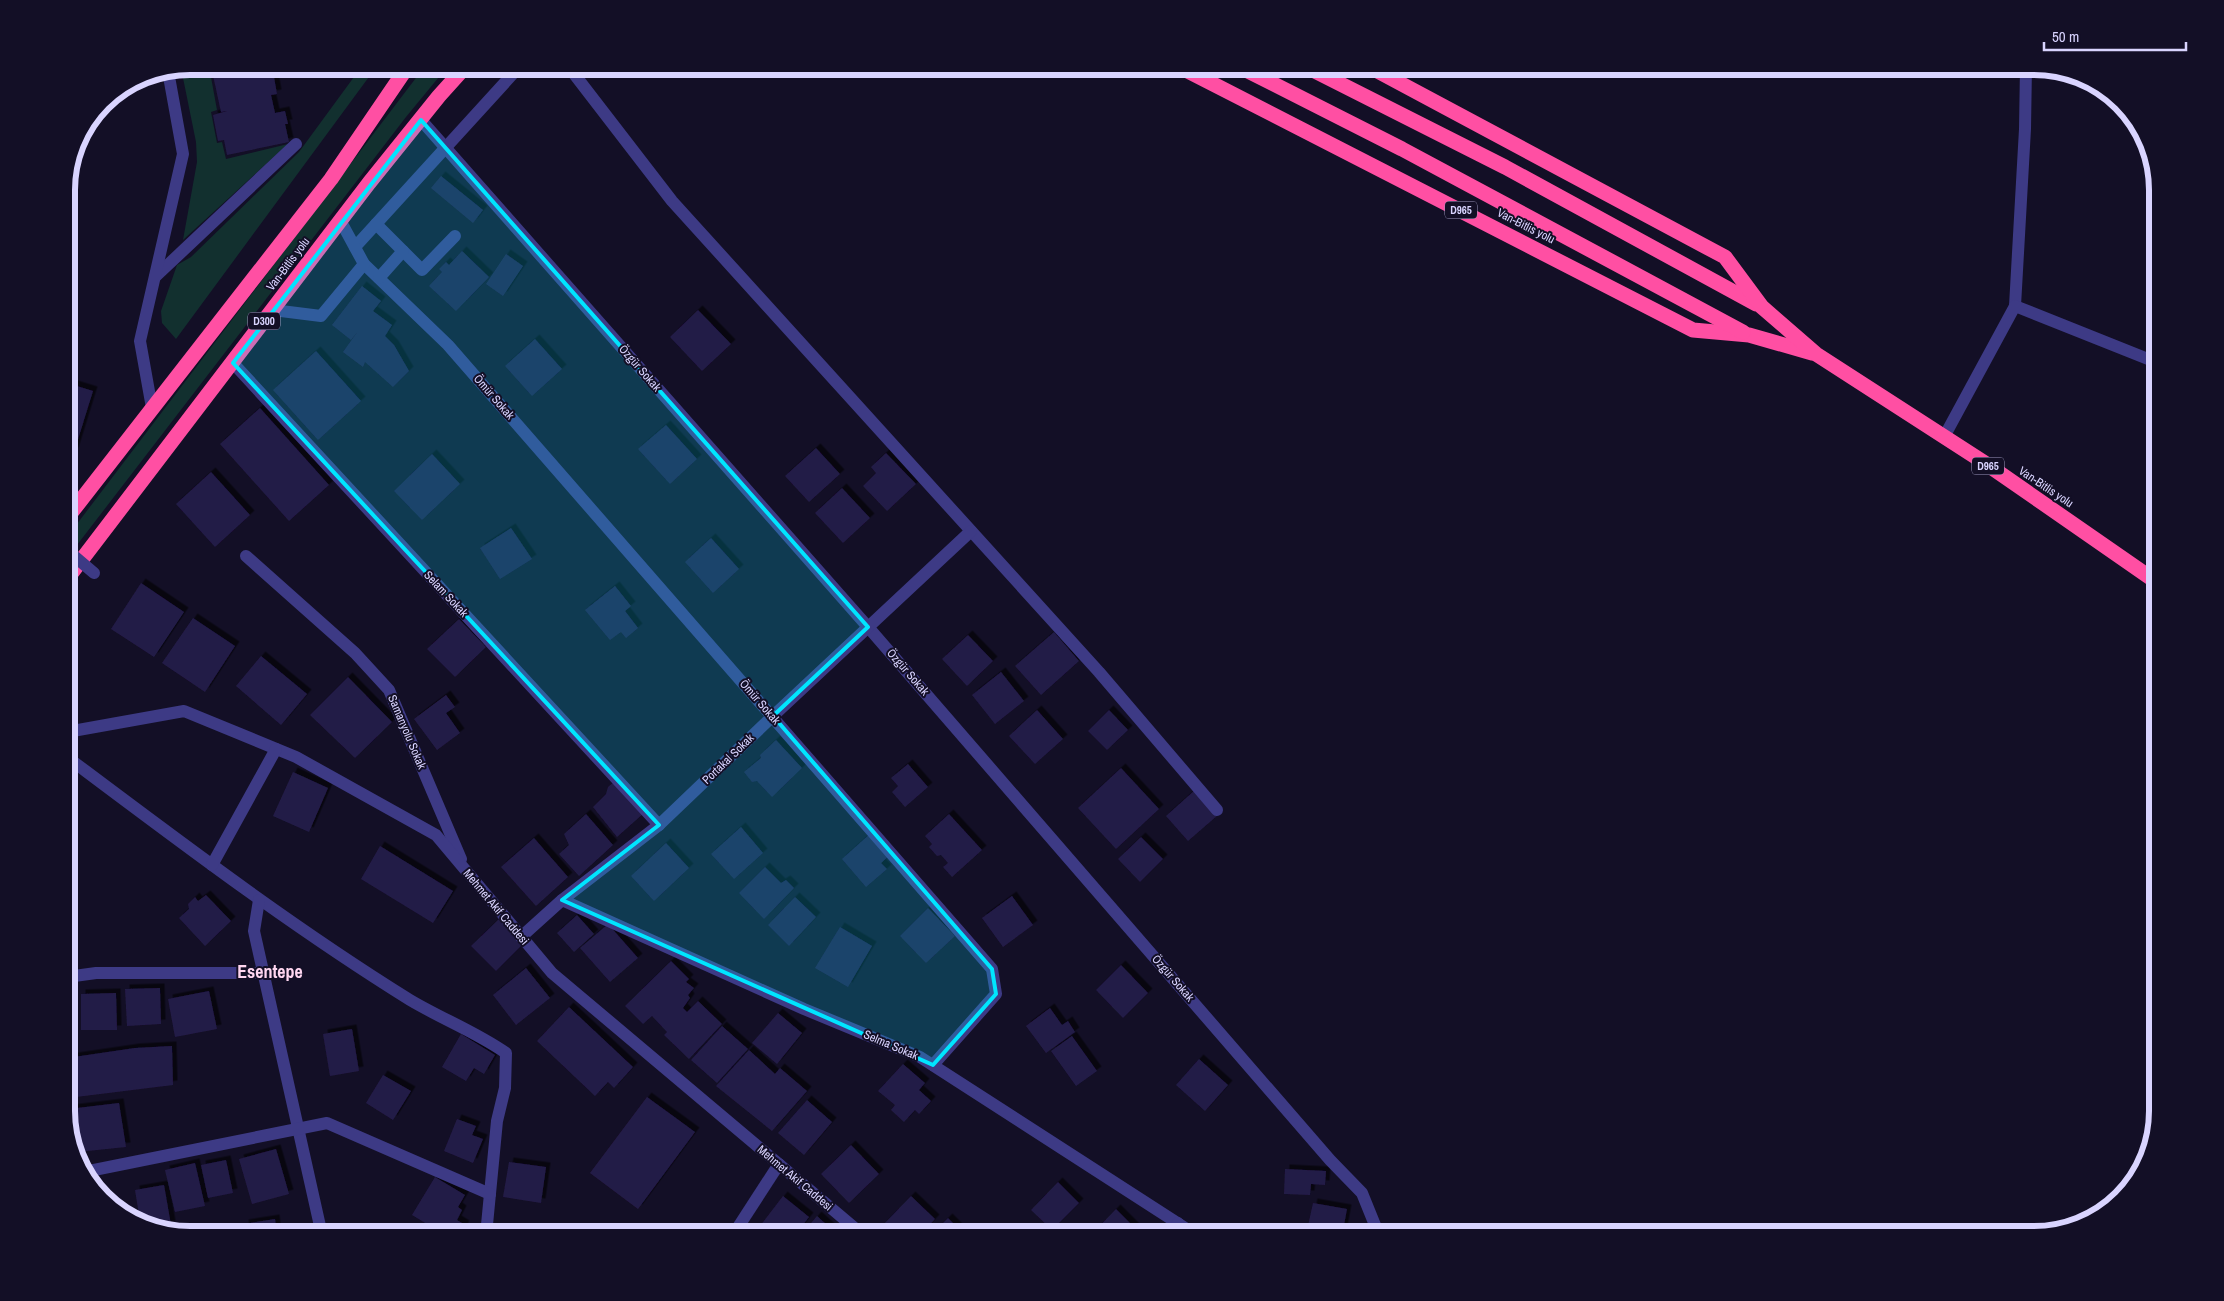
<svg xmlns="http://www.w3.org/2000/svg" width="2224" height="1301" font-family="'Archivo Narrow',sans-serif">
<style>
.green{fill:#12302f}
.building{fill:#241b47;filter:url(#shadow)}
.lines{fill:none;stroke-linecap:round;stroke-linejoin:round}
.minor{stroke:#3d3a85;stroke-width:12}
.highway{stroke:#ff4fa3;stroke-width:15}
.minor-bridge{stroke:#3d3a85;stroke-width:12}
.marked{fill:#00e5ff;fill-opacity:0.2;stroke:#00e5ff;stroke-width:4;stroke-linejoin:round}
.labels{text-anchor:middle;stroke-width:4;stroke-linejoin:round;paint-order:stroke}
.shield{fill:#130f26;stroke:#9e99be;stroke-width:1}
.shield-label{font-size:11px;font-weight:bold;fill:#d9d4ff}
.street-label{font-size:12px;fill:#d9d4ff;stroke:#130f26}
.district-label{font-size:18px;font-weight:bold;fill:#ffd6f0;stroke:#130f26}
.rim{fill:none;stroke:#d9d4ff;stroke-width:6}
</style>
<defs>
<filter id="shadow"><feDropShadow dx="4.5" dy="-4.5" stdDeviation="0" flood-color="#0009"/></filter>
</defs>
<rect width="100%" height="100%" fill="#130f26"/>
<g class="green">
<path d="M190,66h19l8,44 -6,2 6,31 5,-1 4,17 62,-15 -105,96 14,-78 -1,-20 -15,-74z"/>
<path d="M362,66h15l-201,273 -14,-16 -1,-12 16,-46 14,-8 108,-105z"/>
<path d="M425,66h23l-42,51 -339,441v-21z"/>
</g>
<g class="building">
<path d="M211,66h61l5,28 -6,1 4,18 10,-2 3,13h-3l4,18 -62,13 -3,-15 -6,1 -5,-26 14,-4 -6,1z"/>
<path d="M441,176l42,34 -10,13 -42,-35z"/>
<path d="M462,251l27,26 -33,34 -27,-25 13,-14 -3,-3 7,-7 3,3z"/>
<path d="M506,254l17,12 -20,30 -17,-12z"/>
<path d="M362,286l19,15 -8,10 19,14 -7,11 9,9 15,26 -16,16 -28,-25 -2,5 -20,-15 15,-21 -7,9 -19,-15z"/>
<path d="M698,310l33,34 -29,27 -32,-34z"/>
<path d="M535,339l27,30 -30,27 -27,-30z"/>
<path d="M316,351l45,50 -43,39 -45,-50z"/>
<path d="M67,383l26,8 -19,61 -7,-2z"/>
<path d="M260,408l69,77 -40,36 -69,-77z"/>
<path d="M666,425l31,34 -27,25 -32,-35z"/>
<path d="M816,448l24,26 -31,28 -24,-26z"/>
<path d="M886,453l30,31 -29,27 -24,-25 13,-13 -5,-6z"/>
<path d="M432,454l28,30 -38,36 -28,-29z"/>
<path d="M211,472l39,43 -35,32 -39,-43z"/>
<path d="M842,488l28,30 -27,25 -28,-30z"/>
<path d="M511,528l21,31 -32,20 -20,-31z"/>
<path d="M711,538l28,31 -26,24 -28,-31z"/>
<path d="M141,583l43,29 -30,45 -43,-28z"/>
<path d="M615,586l16,20 -6,5 13,17 -12,10 -5,-6 -11,8 -25,-30z"/>
<path d="M193,618l42,28 -30,46 -43,-29z"/>
<path d="M459,619l27,28 -31,30 -28,-28z"/>
<path d="M1054,632l25,29 -38,34 -26,-29z"/>
<path d="M968,635l25,26 -26,25 -25,-27z"/>
<path d="M261,656l46,38 -26,31 -45,-39z"/>
<path d="M1001,672l23,29 -29,23 -23,-29z"/>
<path d="M348,677l44,45 -37,36 -45,-43z"/>
<path d="M446,695l9,12 -9,6 14,20 -23,17 -23,-31z"/>
<path d="M1037,710l26,29 -28,25 -26,-28z"/>
<path d="M1109,710l19,20 -21,20 -19,-19z"/>
<path d="M776,740l26,28 -30,29 -15,-16 -5,1 -8,-10 17,-14 -1,-3z"/>
<path d="M908,764l20,23 -23,20 -13,-15 6,-6 -7,-8z"/>
<path d="M1121,768l38,41 -43,40 -38,-41z"/>
<path d="M293,772l35,16 -19,44 -36,-16z"/>
<path d="M615,781l29,32 -27,24 -24,-30 13,-13 2,-7z"/>
<path d="M1195,790l23,25 -30,26 -22,-25z"/>
<path d="M586,814l27,31 -34,31 -20,-22 10,-9 -5,-11z"/>
<path d="M949,814l33,36 -30,27 -9,-10 5,-4 -7,-8 -4,1 -8,-9 3,-3 -7,-8z"/>
<path d="M741,827l22,26 -29,26 -23,-25z"/>
<path d="M871,833l20,21 -10,9 6,6 -21,18 -24,-28z"/>
<path d="M1141,837l22,22 -23,23 -22,-23z"/>
<path d="M534,838l34,39 -32,29 -35,-39z"/>
<path d="M666,843l23,25 -35,33 -23,-25z"/>
<path d="M380,846l73,45 -20,32 -72,-44z"/>
<path d="M765,867l16,16 5,-3 8,8 -30,31 -25,-26z"/>
<path d="M206,895l25,26 -26,25 -26,-28 10,-9 -1,-5 7,-7 3,4z"/>
<path d="M1012,896l21,29 -30,22 -21,-29z"/>
<path d="M795,897l21,20 -27,29 -21,-21z"/>
<path d="M928,908l27,28 -29,27 -26,-27z"/>
<path d="M577,915l17,19 -20,18 -17,-19z"/>
<path d="M499,919l24,25 -27,27 -25,-25z"/>
<path d="M608,924l30,34 -28,24 -30,-34z"/>
<path d="M840,927l32,19 -24,41 -33,-19z"/>
<path d="M671,961l18,18 -3,3 8,6 -6,7 2,3 -7,10 4,4 11,-11 24,23 -33,35 -25,-24 3,-3 -15,-16 -9,8 -18,-18z"/>
<path d="M1121,965l27,28 -25,25 -27,-28z"/>
<path d="M526,968l24,30 -34,27 -23,-30z"/>
<path d="M160,988l1,36 -34,2 -2,-37z"/>
<path d="M209,991l8,38 -42,8 -7,-38z"/>
<path d="M116,993l1,37h-36v-36z"/>
<path d="M569,1007l64,60 -19,21 -6,-6 -13,14 -58,-55z"/>
<path d="M1050,1008l12,17 6,-4 7,11 -29,21 -20,-27z"/>
<path d="M778,1013l24,20 -25,31 -25,-21z"/>
<path d="M722,1026l26,23 -31,34 -26,-23z"/>
<path d="M352,1029l7,42 -29,5 -7,-42z"/>
<path d="M461,1034l34,21 -11,19 -10,-6 -8,13 -24,-14z"/>
<path d="M1072,1036l25,35 -21,15 -25,-35z"/>
<path d="M172,1046l1,39 -105,13 -1,-40 68,-10z"/>
<path d="M749,1050l26,24 5,-6 27,23 -35,40 -56,-45z"/>
<path d="M1199,1059l29,26 -23,26 -29,-26z"/>
<path d="M903,1064l22,19 -6,7 12,11 -12,13 -4,-4 -11,12 -13,-12 4,-5 -17,-14z"/>
<path d="M383,1075l28,16 -18,29 -27,-17z"/>
<path d="M647,1097l48,35 -57,77 -48,-36z"/>
<path d="M807,1100l25,22 -28,33 -26,-22z"/>
<path d="M119,1103l7,44 -48,5 -6,-17 -3,-26z"/>
<path d="M457,1119l19,7 -4,9 11,4 -10,24 -29,-12z"/>
<path d="M851,1145l28,29 -30,29 -28,-29z"/>
<path d="M276,1149l13,45 -37,10 -13,-45z"/>
<path d="M226,1160l7,33 -25,5 -7,-33z"/>
<path d="M509,1162l37,5 -5,36 -38,-6z"/>
<path d="M195,1163l10,43 -30,6 -10,-42z"/>
<path d="M1285,1169l41,2 -1,14 -14,-1 -1,11 -26,-1z"/>
<path d="M435,1177l30,18 -7,12 4,3 -5,10 8,5 -6,10h-14l-33,-20z"/>
<path d="M1058,1182l21,21 -27,27 -21,-20z"/>
<path d="M164,1185l7,40 -10,2 -21,-6 -5,-31z"/>
<path d="M783,1196l26,21 -14,18h-31l-7,-5z"/>
<path d="M911,1196l24,23 -15,16h-28l-10,-9z"/>
<path d="M1313,1203l34,6 -4,21 -9,-1 -1,6h-27z"/>
<path d="M1116,1209l23,23 -3,3h-45z"/>
<path d="M817,1216l21,19h-37z"/>
<path d="M948,1218l15,15 -1,2h-31z"/>
<path d="M275,1219l2,16h-31l-2,-11z"/>
</g>
<g class="lines">
<g class="minor">
<path d="M568,66l104,135 427,471 118,138"/>
<path d="M421,120l447,507 462,533 32,33 17,42"/>
<path d="M376,224l46,46 33,-34"/>
<path d="M355,247l165,-181"/>
<path d="M364,264l84,81 544,624 4,25 -63,71"/>
<path d="M155,277l141,-133"/>
<path d="M379,278l24,-27"/>
<path d="M2015,306l10,-177 1,-63"/>
<path d="M273,310l48,6 43,-52 -24,-44"/>
<path d="M233,363l426,462"/>
<path d="M152,408l-12,-67 43,-187 -15,-83"/>
<path d="M1944,437l71,-131 143,57"/>
<path d="M246,556l109,97 34,37 72,169"/>
<path d="M67,732l117,-21 112,46 140,78 116,138 311,262"/>
<path d="M67,757c112,84 224,169 343,243 32,19 66,32 96,53l-1,35 -8,33 -11,114"/>
<path d="M212,865l64,-116"/>
<path d="M259,900l-5,31 68,304"/>
<path d="M562,900l242,109 116,48 276,178"/>
<path d="M521,937l41,-37 97,-75 114,-109 198,-185"/>
<path d="M67,977l29,-4h167"/>
<path d="M84,1172l243,-49 163,71"/>
<path d="M733,1235l46,-71"/>
<path d="M1172,1235l6,-12"/>
</g>
<g class="highway">
<path d="M1178,66l515,264 56,5 63,18"/>
<path d="M1238,66l164,83 341,183"/>
<path d="M1305,66l200,101 251,137"/>
<path d="M1368,66l357,191 37,50 54,47 172,111 170,118"/>
<path d="M67,518l264,-339 77,-113"/>
<path d="M67,579l302,-396 70,-87 27,-30"/>
</g>
<path class="minor-bridge" d="M67,550l27,23"/>
</g>
<path class="marked" d="M421,120l447,507 -95,89 219,253 4,25 -63,71 -371,-165 97,-75 -426,-462z"/>
<g class="labels">
<g class="shield">
<rect x="1445" y="201.5" width="32" height="17" rx="4"/>
<rect x="248" y="312.5" width="32" height="17" rx="4"/>
<rect x="1972" y="457.5" width="32" height="17" rx="4"/>
</g>
<g class="shield-label">
<text x="1461" y="214">D965</text>
<text x="264" y="325">D300</text>
<text x="1988" y="470">D965</text>
</g>
<g class="street-label">
<text transform="translate(1526 226) rotate(27)" y="4">Van-Bitlis yolu</text>
<text transform="translate(288 264) rotate(-53)" y="4">Van-Bitlis yolu</text>
<text transform="translate(640 368) rotate(49)" y="4">Özgür Sokak</text>
<text transform="translate(494 397) rotate(49)" y="4">Ömür Sokak</text>
<text transform="translate(2046 487) rotate(34)" y="4">Van-Bitlis yolu</text>
<text transform="translate(446 594) rotate(47)" y="4">Selam Sokak</text>
<text transform="translate(908 672) rotate(49)" y="4">Özgür Sokak</text>
<text transform="translate(760 702) rotate(49)" y="4">Ömür Sokak</text>
<text transform="translate(407 732) rotate(67)" y="4">Samanyolu Sokak</text>
<text transform="translate(728 759) rotate(-44)" y="4">Portakal Sokak</text>
<text transform="translate(496 907) rotate(50)" y="4">Mehmet Akif Caddesi</text>
<text transform="translate(1173 978) rotate(49)" y="4">Özgür Sokak</text>
<text transform="translate(891 1045) rotate(23)" y="4">Selma Sokak</text>
<text transform="translate(795 1178) rotate(40)" y="4">Mehmet Akif Caddesi</text>
</g>
<g class="district-label">
<text x="270" y="978">Esentepe</text>
</g>
</g>
<path d="M0 0H2224V1301H0ZM190 75H2034A115 115 0 0 1 2149 190V1111A115 115 0 0 1 2034 1226H190A115 115 0 0 1 75 1111V190A115 115 0 0 1 190 75Z" fill="#130f26" fill-rule="evenodd"/>
<path class="rim" d="M190 75H2034A115 115 0 0 1 2149 190V1111A115 115 0 0 1 2034 1226H190A115 115 0 0 1 75 1111V190A115 115 0 0 1 190 75Z"/>
<path d="M2044 42v8h142v-8" fill="none" stroke="#d9d4ff" stroke-width="2.5"/>
<text x="2052" y="42" font-size="15" fill="#d9d4ff" stroke="#130f26" stroke-width="4" paint-order="stroke">50 m</text>
</svg>
